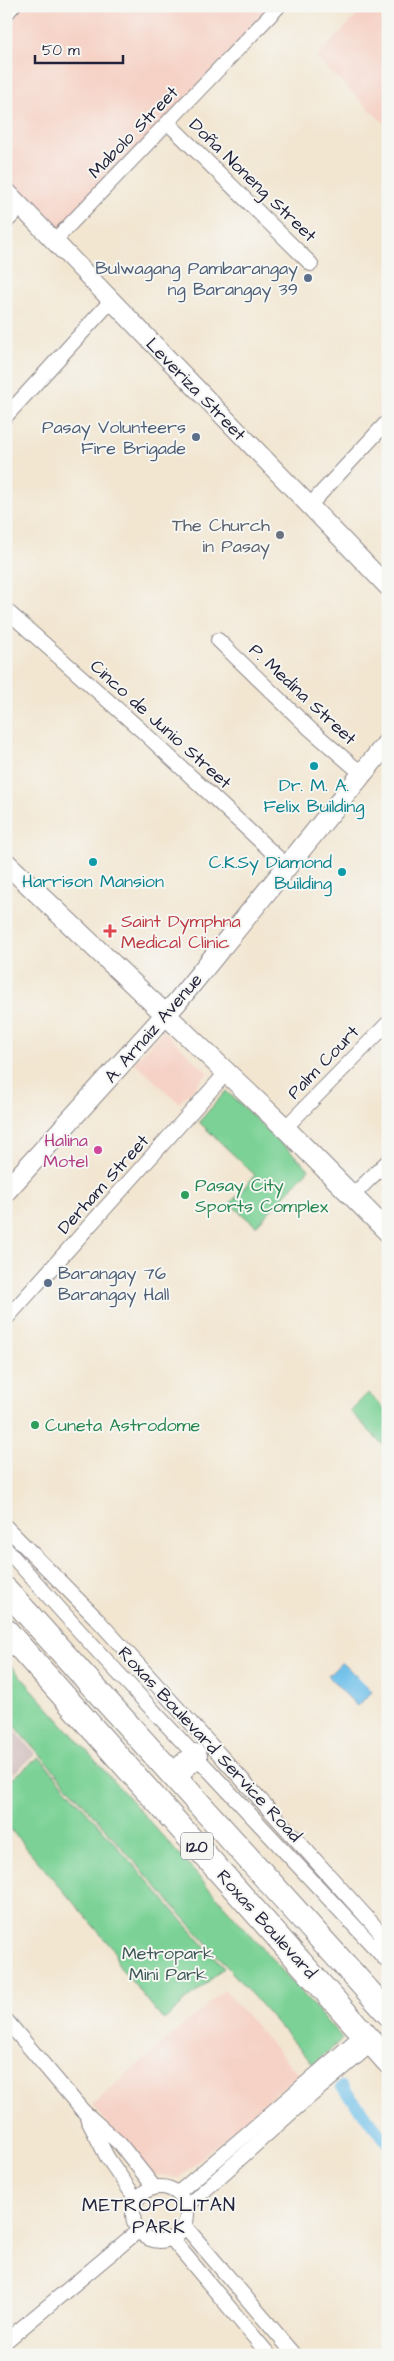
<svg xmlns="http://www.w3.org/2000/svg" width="394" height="2361" font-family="'Architects Daughter',sans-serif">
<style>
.built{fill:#f6d1c5}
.industrial{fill:#d1bfbf}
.green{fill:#7cd296;stroke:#4f7a68}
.water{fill:#6ec0ea;stroke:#487192}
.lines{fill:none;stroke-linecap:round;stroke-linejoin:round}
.canal{stroke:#6ec0ea;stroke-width:12}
.minor-casing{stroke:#8a8486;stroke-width:16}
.tertiary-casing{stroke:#8a8486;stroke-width:20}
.secondary-casing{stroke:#8a8486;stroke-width:22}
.trunk-casing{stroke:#8a8486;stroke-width:26}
.minor{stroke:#fff;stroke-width:14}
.tertiary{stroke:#fff;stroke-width:18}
.secondary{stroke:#fff;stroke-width:20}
.trunk{stroke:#fff;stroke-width:24}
.service-dot{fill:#5c6f8a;stroke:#f6f6f2;stroke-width:2}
.worship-dot{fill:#6b7280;stroke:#f6f6f2;stroke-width:2}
.culture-dot{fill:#0f9aa8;stroke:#f6f6f2;stroke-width:2}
.health-dot{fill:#e0444e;stroke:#f6f6f2;stroke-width:2}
.hotel-dot{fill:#d1479c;stroke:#f6f6f2;stroke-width:2}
.leisure-dot{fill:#2e9e5b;stroke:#f6f6f2;stroke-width:2}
.labels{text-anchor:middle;stroke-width:4;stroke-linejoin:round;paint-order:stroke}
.shield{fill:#f6f6f2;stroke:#626272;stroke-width:1}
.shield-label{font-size:16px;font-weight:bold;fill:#22223b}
.street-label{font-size:18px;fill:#22223b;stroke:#f6f6f2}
.service-label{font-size:18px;fill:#4e5e75;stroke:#f6f6f2;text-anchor:end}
.worship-label{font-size:18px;fill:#5b616d;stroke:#f6f6f2;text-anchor:end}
.culture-label{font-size:18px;fill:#0d838f;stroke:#f6f6f2}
.health-label{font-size:18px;fill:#be3a42;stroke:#f6f6f2;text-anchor:start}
.hotel-label{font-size:18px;fill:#b23c85;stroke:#f6f6f2;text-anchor:end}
.leisure-label{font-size:18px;fill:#27864d;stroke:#f6f6f2;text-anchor:start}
.park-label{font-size:18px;fill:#3d5756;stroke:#f6f6f2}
.neighbourhood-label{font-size:19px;letter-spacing:1px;fill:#22223b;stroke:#f6f6f2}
</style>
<rect width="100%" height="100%" fill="#f6f6f2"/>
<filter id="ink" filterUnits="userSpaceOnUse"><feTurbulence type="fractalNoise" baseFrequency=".02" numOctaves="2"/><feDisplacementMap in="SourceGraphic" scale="10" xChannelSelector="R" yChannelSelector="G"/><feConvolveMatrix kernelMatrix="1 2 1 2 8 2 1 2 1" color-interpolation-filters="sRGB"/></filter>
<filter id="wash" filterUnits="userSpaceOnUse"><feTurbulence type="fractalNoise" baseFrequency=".0096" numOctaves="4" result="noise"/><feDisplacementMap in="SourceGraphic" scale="20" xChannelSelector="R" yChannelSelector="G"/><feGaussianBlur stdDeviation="1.12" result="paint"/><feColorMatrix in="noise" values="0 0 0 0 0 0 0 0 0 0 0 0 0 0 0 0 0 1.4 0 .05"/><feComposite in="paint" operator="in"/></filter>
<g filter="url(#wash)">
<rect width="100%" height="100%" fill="#f2e6d1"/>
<g class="built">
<path d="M16,6h257l-215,225 -52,-48v-166z"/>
<path d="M366,6h22v121l-72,-69z"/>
<path d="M163,1031l45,42 -29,30 -45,-41z"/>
<path d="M224,1990l74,84 -119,104 -28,-4 -59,-69z"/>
</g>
<path class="industrial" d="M6,1720l30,34 -30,26z"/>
<g class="green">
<path d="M226,1091l83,78 -53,57 -26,-22 25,-29 -56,-53z"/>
<path d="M368,1393l20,19v32l-3,3 -35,-36z"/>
<path d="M6,1660l337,379 -30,25 -307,-348z"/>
<path d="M39,1757l185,211 -60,52 -46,-55 -4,-15 -108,-126v-40z"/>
</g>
<path class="water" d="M342,1662l30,30 -15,14 -29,-30z"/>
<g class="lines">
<path class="canal" d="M342,2087l46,56"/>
</g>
</g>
<g filter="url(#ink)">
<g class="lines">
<g class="minor-casing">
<g id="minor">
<path d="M6,14l7,-8"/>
<path d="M168,123l143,141"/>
<path d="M6,222l16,-16"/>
<path d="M54,241l225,-235"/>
<path d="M6,416l105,-115"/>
<path d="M309,506l79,-85"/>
<path d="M6,610l135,120 147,137"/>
<path d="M218,640l91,88 53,46"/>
<path d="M285,1128l103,-105"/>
<path d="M352,1196l36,-35"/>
<path d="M6,1319l221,-247"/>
<path d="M6,1527l90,91 285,315v22"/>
<path d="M6,1549l86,96 296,317"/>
<path d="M6,2020l77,91 37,33 34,43"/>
<path d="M87,2118l20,39 29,42"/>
<circle cx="160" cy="2214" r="27"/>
<path d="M178,2193l186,-160"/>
<path d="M186,2207l108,-97 79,-67"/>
<path d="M184,2225l111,130"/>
<path d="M171,2238l98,117"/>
<path d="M6,2341l132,-110"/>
</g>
</g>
<g class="tertiary-casing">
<path id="tertiary" d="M6,191l382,396"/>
</g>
<g class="secondary-casing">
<g id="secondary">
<path d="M6,863l279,265 103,104"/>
<path d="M6,1191l171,-189 211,-260"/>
</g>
</g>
<g class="trunk-casing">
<g id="trunk">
<path d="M6,1590l382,423"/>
<path d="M6,1631l382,430"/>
<path d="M174,1775l21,-19"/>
</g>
</g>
<use href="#minor" class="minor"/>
<use href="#tertiary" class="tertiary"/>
<use href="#secondary" class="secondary"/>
<use href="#trunk" class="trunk"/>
</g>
</g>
<g class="service-dot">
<circle cx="308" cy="278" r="5"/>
<circle cx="196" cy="437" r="5"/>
<circle cx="48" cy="1283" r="5"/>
</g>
<circle class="worship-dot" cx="280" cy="535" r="5"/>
<g class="culture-dot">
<circle cx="314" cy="766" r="5"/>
<circle cx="93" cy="862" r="5"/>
<circle cx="342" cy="872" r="5"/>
</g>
<path class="health-dot" d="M107.5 923.5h5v5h5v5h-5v5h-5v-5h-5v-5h5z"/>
<circle class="hotel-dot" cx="98" cy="1150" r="5"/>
<g class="leisure-dot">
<circle cx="185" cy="1195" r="5"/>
<circle cx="35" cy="1425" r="5"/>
</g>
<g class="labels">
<rect class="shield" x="181" y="1832.5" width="32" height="27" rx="4"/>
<g class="shield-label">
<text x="197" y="1852">120</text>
</g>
<g class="street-label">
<text transform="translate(133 132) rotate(-46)" y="6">Mabolo Street</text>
<text transform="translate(253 180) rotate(44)" y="6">Doña Noneng Street</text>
<text transform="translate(196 389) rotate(46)" y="6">Leveriza Street</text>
<text transform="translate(303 694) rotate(43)" y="6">P. Medina Street</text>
<text transform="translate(161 724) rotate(42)" y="6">Cinco de Junio Street</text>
<text transform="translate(153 1028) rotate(-49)" y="6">A. Arnaiz Avenue</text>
<text transform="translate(323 1062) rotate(-46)" y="6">Palm Court</text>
<text transform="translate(103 1184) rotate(-48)" y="6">Derham Street</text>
<text transform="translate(210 1744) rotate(47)" y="6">Roxas Boulevard Service Road</text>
<text transform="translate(267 1924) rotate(48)" y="6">Roxas Boulevard</text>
</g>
<g class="service-label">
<text x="298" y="274">Bulwagang Pambarangay<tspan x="298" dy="21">ng Barangay 39</tspan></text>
<text x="186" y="433">Pasay Volunteers<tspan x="186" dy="21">Fire Brigade</tspan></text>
<text x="58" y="1279" text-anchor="start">Barangay 76<tspan x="58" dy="21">Barangay Hall</tspan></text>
</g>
<g class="worship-label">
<text x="270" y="531">The Church<tspan x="270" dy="21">in Pasay</tspan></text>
</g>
<g class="culture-label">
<text x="314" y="791">Dr. M. A.<tspan x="314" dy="21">Felix Building</tspan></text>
<text x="332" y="868" text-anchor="end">C.K.Sy Diamond<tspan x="332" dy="21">Building</tspan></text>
<text x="93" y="887">Harrison Mansion</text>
</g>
<g class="health-label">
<text x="121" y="927">Saint Dymphna<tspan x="121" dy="21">Medical Clinic</tspan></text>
</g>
<g class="hotel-label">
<text x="88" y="1146">Halina<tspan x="88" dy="21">Motel</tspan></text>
</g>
<g class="leisure-label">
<text x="195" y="1191">Pasay City<tspan x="195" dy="21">Sports Complex</tspan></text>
<text x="45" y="1431">Cuneta Astrodome</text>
</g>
<g class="park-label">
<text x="168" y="1959">Metropark<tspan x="168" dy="21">Mini Park</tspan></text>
</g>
<g class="neighbourhood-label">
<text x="159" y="2211">METROPOLITAN<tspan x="159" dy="22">PARK</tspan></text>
</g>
</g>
<rect width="394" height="2361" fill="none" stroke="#f6f6f2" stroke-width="25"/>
<path d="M35 55v8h88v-8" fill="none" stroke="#22223b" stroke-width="2.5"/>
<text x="42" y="55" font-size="15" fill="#22223b" stroke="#f6f6f2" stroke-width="4" paint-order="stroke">50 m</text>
</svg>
